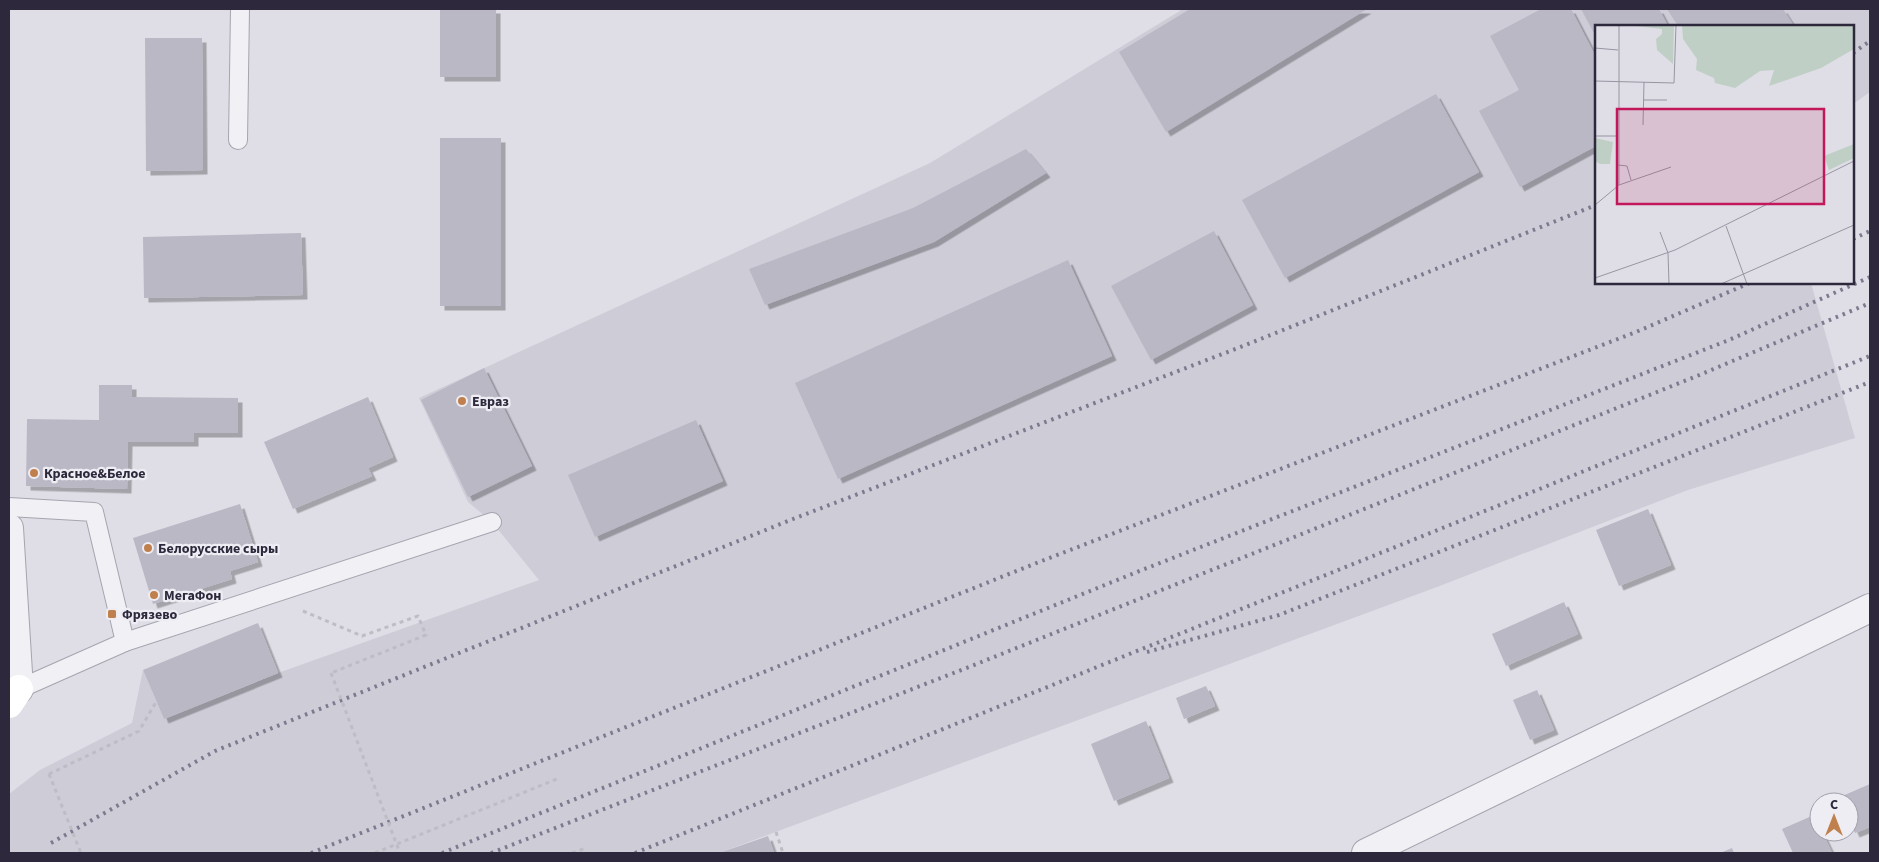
<svg xmlns="http://www.w3.org/2000/svg" width="1879" height="862" font-family="'Source Sans 3',sans-serif">
<style>
.built{fill:#ceccd7}
.building{fill:#bbb8c5;filter:url(#shadow)}
.lines{fill:none;stroke-linecap:round;stroke-linejoin:round}
.lane-casing{stroke:#a6a4af;stroke-width:20}
.street-casing{stroke:#a6a4af;stroke-width:30}
.path{stroke:#bebcc5;stroke-width:3;stroke-dasharray:4 4;stroke-linecap:butt}
.lane{stroke:#f1f0f5;stroke-width:18}
.street{stroke:#f1f0f5;stroke-width:28}
.secondary{stroke:#fff;stroke-width:28}
.rail{stroke:#7d798e;stroke-width:4;stroke-dasharray:2.5 5;stroke-linecap:butt}
.path-bridge{stroke:#bebcc5;stroke-width:3;stroke-dasharray:4 4;stroke-linecap:butt}
.poi-dot{fill:#c0804d;stroke:#eeedf4;stroke-width:2}
.labels{text-anchor:middle;stroke-width:4.5;stroke-linejoin:round;paint-order:stroke}
.poi-label{font-size:14px;font-weight:bold;fill:#2d283b;stroke:#eeedf4;text-anchor:start}
.inset-road{fill:none;stroke:#9895a2;stroke-width:1}
.view{fill:#c2185b;fill-opacity:0.15;stroke:#c2185b;stroke-width:2.5}
.inset-edge{fill:none;stroke:#2d283b;stroke-width:2.5}
</style>
<defs>
<filter id="shadow"><feDropShadow dx="4.5" dy="4.5" stdDeviation="0" flood-color="#0004"/></filter>
</defs>
<rect width="100%" height="100%" fill="#dfdee6"/>
<path class="built" d="M1183,9h687v83l-17,12v-78h-257v256l215,1 44,155 -167,52 -251,97 -718,266h-710v-59l31,-24 92,-47 11,-53 21,49 114,-46 261,-93 -47,-58 -24,-20 -49,-104 511,-235z"/>
<g class="building">
<rect x="440" y="9" width="56" height="68"/>
<path d="M1190,9h177l-201,123 -47,-80z"/>
<path d="M1541,9h30l25,48v89l-76,41 -41,-76 40,-21 -29,-54z"/>
<path d="M1581,9h78l9,17h-72v11z"/>
<path d="M1667,9h116l11,17h-116z"/>
<path d="M145,38h57l1,132 -57,1z"/>
<path d="M1436,94l43,78 -194,106 -43,-78z"/>
<rect x="440" y="138" width="61" height="168"/>
<path d="M1026,149l20,24 -112,69 -169,63 -16,-36 164,-61z"/>
<path d="M1214,231l39,74 -102,55 -40,-74z"/>
<path d="M301,233l2,62 -159,3 -1,-61z"/>
<path d="M1068,260l44,96 -274,123 -43,-96z"/>
<path d="M484,368l48,98 -64,31 -47,-97z"/>
<path d="M99,385h33v12l106,1v35h-44v9h-66l-1,47 -101,-3 1,-67 72,1z"/>
<path d="M368,397l25,60 -25,11 4,8 -79,33 -29,-67z"/>
<path d="M696,420l27,61 -128,56 -27,-62z"/>
<path d="M240,504l18,58 -28,9 2,8 -79,25 -20,-66z"/>
<path d="M1648,509l23,56 -52,21 -23,-56z"/>
<path d="M1564,602l14,32 -72,32 -14,-32z"/>
<path d="M258,623l20,50 -114,46 -21,-49z"/>
<path d="M1206,686l9,20 -31,13 -8,-21z"/>
<path d="M1537,690l17,40 -24,10 -17,-40z"/>
<path d="M1146,721l23,57 -55,23 -23,-57z"/>
<path d="M1870,784v43l-15,6 -6,-14v-17h-7l-2,-5z"/>
<path d="M1814,815l5,11v6h3l10,21h-39l-11,-24z"/>
<path d="M768,836l6,17h-55z"/>
<path d="M1732,848l2,5h-14z"/>
</g>
<g class="lines">
<g class="lane-casing">
<g id="lane">
<path d="M238,140l2,-131"/>
<path d="M9,507l85,5 31,130"/>
<path d="M19,689l106,-47 367,-120"/>
</g>
</g>
<g class="street-casing">
<g id="street">
<path d="M9,528l10,161"/>
<path d="M1366,853l504,-245"/>
</g>
</g>
<g class="path">
<path d="M303,611l59,25 56,-20 8,19 -95,38"/>
<path d="M49,774l90,-43 17,-29"/>
<path d="M776,832l7,21"/>
<path d="M375,853l182,-74"/>
<path d="M572,853l14,-5"/>
</g>
<use href="#lane" class="lane"/>
<use href="#street" class="street"/>
<path class="secondary" d="M9,704l10,-15"/>
<g class="rail">
<path d="M1853,53l17,-12"/>
<path d="M1853,239l17,-8"/>
<path d="M1147,652l132,-37 591,-233"/>
<path d="M51,843l164,-92 578,-232 445,-171 358,-143"/>
<path d="M311,853l728,-291 597,-230 116,-50"/>
<path d="M442,853l695,-281 592,-232 141,-63"/>
<path d="M491,853l478,-186 728,-291 173,-73"/>
<path d="M635,853l1235,-497"/>
</g>
<g class="path-bridge">
<path d="M331,673l69,180"/>
<path d="M49,774l32,79"/>
</g>
</g>
<g class="poi-dot">
<circle cx="462" cy="401" r="5"/>
<circle cx="34" cy="473" r="5"/>
<circle cx="148" cy="548" r="5"/>
<circle cx="154" cy="595" r="5"/>
<rect x="107" y="609" width="10" height="10" rx="2.5"/>
</g>
<g class="labels">
<g class="poi-label">
<text x="472" y="406">Евраз</text>
<text x="44" y="478">Красное&amp;Белое</text>
<text x="158" y="553">Белорусские сыры</text>
<text x="164" y="600">МегаФон</text>
<text x="122" y="619">Фрязево</text>
</g>
</g>
<g transform="translate(1595 25)">
<rect width="259" height="259" fill="#dfdee6"/>
<path d="M33,0h46l-1,39 -16,-14 -1,-11 6,-5v-5zM87,0h172v24l-33,19 -52,18 5,-16 -14,1 -25,17 -20,-5 -1,-5 -18,-8 1,-11 -14,-20zM0,113l18,4 -3,22h-10l-5,-3zM259,119v14l-25,12 -5,-14z" fill="#bfcfc5"/>
<path class="inset-road" d="M24,0v160M0,23l23,2M0,56l79,2 2,-58M48,75h24M48,100l1,-43M0,111h22M23,140l9,1 4,14M0,180l24,-20 52,-18M131,201l21,58M65,207l8,21 1,31M0,253l80,-28 179,-89M126,259l133,-59"/>
<path class="view" d="M22,84h207v95h-207z"/>
<rect width="259" height="259" class="inset-edge"/>
</g>
<rect width="1879" height="862" fill="none" stroke="#2d283b" stroke-width="20"/>
<g transform="translate(1834 817)"><circle r="24" fill="#eeedf4" stroke="#a19eaa"/>
<path d="M0-4L9 19L0 12L-9 19Z" fill="#c0804d"/>
<text y="-8" font-size="14" font-weight="bold" text-anchor="middle" fill="#2d283b">С</text>
</g>
</svg>
